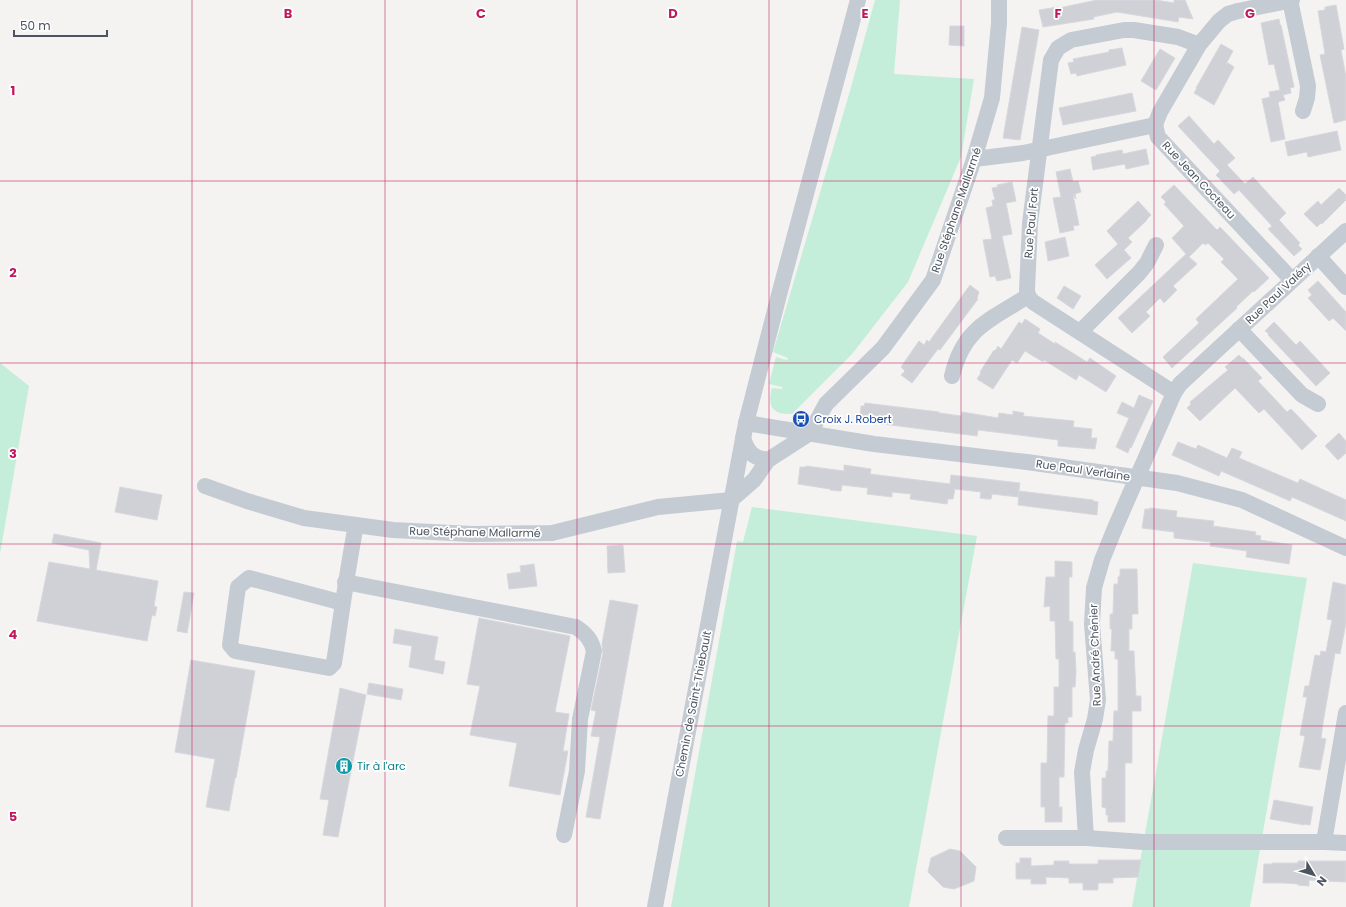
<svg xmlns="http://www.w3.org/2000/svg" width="1346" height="907" font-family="Poppins,sans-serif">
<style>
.green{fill:#c4eed9}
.building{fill:#d0d1d6;stroke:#d7d8dd}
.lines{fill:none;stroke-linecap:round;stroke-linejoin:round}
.minor{stroke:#c4cbd3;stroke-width:16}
.grid{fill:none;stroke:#c2185b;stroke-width:1;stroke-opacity:0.55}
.labels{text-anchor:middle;stroke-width:3.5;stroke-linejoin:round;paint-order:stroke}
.street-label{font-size:11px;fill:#4b545f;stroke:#fff}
.transit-label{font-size:11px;fill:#164399;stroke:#fff;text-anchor:start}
.culture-label{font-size:11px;fill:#0d838f;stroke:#fff;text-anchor:start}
.grid-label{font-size:13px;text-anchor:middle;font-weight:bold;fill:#c2185b;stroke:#fff;stroke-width:3.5;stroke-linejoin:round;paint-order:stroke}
</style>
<rect width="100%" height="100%" fill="#f4f3f2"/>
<g class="green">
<path d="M875,0h25l-6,74 80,5 -13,78 -53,125 -56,72 -60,60c-20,1 -25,-8 -20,-26l10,1v-2l-13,-3 7,-27 11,3 1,-2 -15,-6 77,-261z"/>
<path d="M0,363l29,23 -29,168z"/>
<path d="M752,507l225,29 -68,371h-238l66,-366 6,1z"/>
<path d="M1193,563l114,15 -57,329h-118z"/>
</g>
<g class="building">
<path d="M1097,0h59l18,3v-3h11l8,19 -14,-2 -1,5 -61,-10 -24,5 1,2 -51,8 -4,-17 19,-3 1,1z"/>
<path d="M1336,5l8,44 -3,1 5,27v43l-12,3 -14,-68 5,-1 -7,-43 7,-1v-3z"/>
<path d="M1279,19l1,6h1l13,62 -4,1 1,5 -8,2 2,5 -7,2 7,37 -14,3 -9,-43 8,-2 -1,-5 11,-2 -6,-26 -5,1 -8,-42z"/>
<path d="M950,26h14v20l-15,-1z"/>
<path d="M1022,27l17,3 -19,110 -17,-2z"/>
<path d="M1221,44l12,7 -7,13 2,-1 6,4 -20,38 -20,-12 3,-5h-1z"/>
<path d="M1122,48l4,17 -49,11 -1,-3 -5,1 -3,-11 6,-1 -1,-3 36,-7v-2z"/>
<path d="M1160,49l15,9 -19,32 -15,-9z"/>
<path d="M1132,93l4,18 -73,14 -4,-17z"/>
<path d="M1189,116l25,28 4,-4 17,18 -8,7 18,19 8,-7 33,36 -7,7 21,23 -2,2 4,4 -8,7 -26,-27 4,-3 -33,-36 -5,4 -18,-19 4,-4 -42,-45z"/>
<path d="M1337,131l4,19 -33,7 -1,-5 -19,4 -3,-14z"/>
<path d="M1146,149l3,15 -23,5 -1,-5 -32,6 -2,-13 5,-1v-1l26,-5 1,4z"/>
<path d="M1070,169l3,13 5,-1 3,11 -6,2 1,5 -3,-4 6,30 -6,1 1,4 -14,3 -7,-35 8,-1 -5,-25z"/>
<path d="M1012,182l4,19 -10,2 6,31 -10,2 9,42 -14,3 -2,-5 -5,1 -7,-37 9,-1 -6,-31 7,-2 -1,-6h3l-3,-12 6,-1 -1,-2z"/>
<path d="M1174,185l43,45 3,-3 49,51 -15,14 -1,-1 -17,16 1,1 -65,60 -9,-11 36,-34 -3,-4 42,-40 -17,-17 3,-3 -16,-16 -3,2 -2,-2 -14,14 8,7 -24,22 4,4 -13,13 -4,-5 -14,14 4,4 -18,17 -14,-15 68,-64 -14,-16 12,-12 -20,-22 2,-2 -5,-5z"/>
<path d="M1339,188l7,7v5l-24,24 -1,-1 -4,4 -13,-13 14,-13 3,4z"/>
<path d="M1138,201l13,14 -4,4v1l-19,18 4,4 -8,8 7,8 -24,21 -12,-14 23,-21 -11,-13z"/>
<path d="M1065,237l4,19 -21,5 -3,-19z"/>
<path d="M1318,281l28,31v19l-13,-13 -4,3 -21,-23 4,-3 -4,-5z"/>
<path d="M970,285l9,7 -2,6 1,1 -38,51 -2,-1 -26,34 -11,-8 4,-4 -4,-4 18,-26 5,4 3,-5 2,2z"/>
<path d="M1064,286l17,10 -8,13 -16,-11z"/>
<path d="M1025,319l15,10 -2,4 17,11v-2l32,20 3,-4 26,18 -10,16 -27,-17 -3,5 -32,-20 -1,2 -18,-11 -8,12 -5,-3 -19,29 -16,-10 4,-6 -1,-1 14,-22 1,1 3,-5 3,3 18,-27 3,2z"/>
<path d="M1274,322l22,23 4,-4 30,32 -14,13 -48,-51 1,-1 -4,-3z"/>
<path d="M1239,355l4,4v-1l19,20 -4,3 29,31 4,-3 26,27 -15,14 -38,-41 -5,4 -24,-25 -35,33 -13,-13 4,-4 -1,-2 38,-32 -3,-3z"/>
<path d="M1139,395l14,6 -22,47 -1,-1 -2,6 -12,-6 13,-29 -12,-5 5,-11 12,6z"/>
<path d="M865,403l74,9v1l22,3 1,-4 36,6 1,-5 14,2v-4l11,2 -1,3 51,5 -1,6 19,2 -1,9h6l-2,11 -37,-3v-6l-47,-6 -33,-4 -1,6 -110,-14 -7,-2 1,-14h3z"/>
<path d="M1339,433l7,8v12l-8,7 -13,-14z"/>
<path d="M1178,442l18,7 2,-4 29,13 5,-10 10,4 -3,6 59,25 2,-4 46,21v21l-54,-24 -2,4 -69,-30 -2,5 -47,-21z"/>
<path d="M844,465l27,4 -1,5 80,10 1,-9 69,8 -2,14 -26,-3 -1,5h-5l-6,-1 1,-6 -26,-3 -2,10h-5l-1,5 -37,-5 1,-5 -19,-2v5l-25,-3 1,-6 -26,-3 -1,6h-2l-9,-1v-1l-32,-5 2,-17h6v-1l38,5z"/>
<path d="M120,487l42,8 -5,25 -42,-8z"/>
<path d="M1019,491l74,9v1l5,1 -1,13 -79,-10z"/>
<path d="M1150,508l27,3 -1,6 38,4 -1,5 43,6 -1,3 6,1 -1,4 32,5 -3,19 -43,-7 1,-6 -37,-5 1,-4 -37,-4v-6l-32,-4 3,-19h5z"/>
<path d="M54,534l47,9 -5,27 62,11 -4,25 3,1 -2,9 -3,-1 -5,26 -110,-20 12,-59 41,7 -1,-19 -37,-7z"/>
<path d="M623,545l2,27 -17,1 -1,-27z"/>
<path d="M1055,561l17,1v15h-3v44l4,1v30h2l1,20 -1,15h-3v30h-4v6h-3l-1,54h-5v30h3v15h-17v-15h-4v-44h6l1,-47h6v-29h5v-28h-3l-1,-38h-5v-15l-6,1 2,-30h9z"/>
<path d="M534,564l3,22 -28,3 -2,-15 14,-2 -1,-6z"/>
<path d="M1120,569h17l1,45h-6v15h-3v22h5l2,45h5v15h-9v52h-7v59h-17v-7h-2v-7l-4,-1v-29h4v-7h2l1,-30h4l1,-30h4v-52h-3v-8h-4l1,-22h-2v-15h3l1,-30h4v-7l2,-1z"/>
<path d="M1333,582l13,3v38l-6,31 -5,-1 -12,70 -2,15 5,1 -6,31 -21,-3 6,-31 -5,-1 7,-38h-4l2,-11h4l6,-31 5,1 1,-5 5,1 6,-32 -5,-1z"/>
<path d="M184,592l10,1 -7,40 -10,-2z"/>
<path d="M610,600l28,5 -38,214 -14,-2 14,-80 -9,-1 5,-25 -5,-1 12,-57 -1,-9z"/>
<path d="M479,618l91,18 -15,76 14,2 -6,37h5l-8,44 -51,-9 8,-43 -47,-8 10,-49 -13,-2z"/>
<path d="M395,629l43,8 -4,23 11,2 -2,12 -34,-7 3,-21 -19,-3z"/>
<path d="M191,660l64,11 -19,107h-1l-6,33 -23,-4 9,-48 -40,-7z"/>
<path d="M369,683l34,6 -2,11 -34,-6z"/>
<path d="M340,688l26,7 -28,142 -15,-2 6,-35 -9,-1z"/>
<path d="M1274,800l39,7 -3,18 -6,-1v1l-34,-6z"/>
<path d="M950,849l10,2 16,16 -2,14 -20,8 -11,-2 -15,-15 3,-14z"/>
<path d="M1020,858h11v8l23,-1v-4h15v3h29v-4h43l-3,17 -25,1v5h-15v7h-15v-7h-14v-5l-23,-1v7h-15v-5h-15v-16h4z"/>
<path d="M1298,861h48v21l-37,-2v6l-11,-1v-1l-13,-1h-22l1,-19h8v-1h26z"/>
</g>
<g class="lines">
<g class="minor">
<path d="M1290,0l18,86 -1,12 -4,13"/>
<path d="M1155,125l5,-13 39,-67 20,-24 9,-7 10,-3 54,-11"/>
<path d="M974,159l49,-6 132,-28 3,12 134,143"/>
<path d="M1318,256l28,31"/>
<path d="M1239,329l63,66 16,9"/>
<path d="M1080,332l59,-59 8,-10 9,-18"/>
<path d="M952,376c11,-48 38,-56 76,-80"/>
<path d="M1174,393l-141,-91 -5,-6 -1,-6 3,-67 21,-163 7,-12 13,-8 53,-10h10l44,7 21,8"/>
<path d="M746,423l128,21 153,18 150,21 65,17 104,48"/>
<path d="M743,438c5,15 10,20 25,22"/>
<path d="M205,486l42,15 57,17 89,12 79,4 80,-1 106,-26 73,-7 23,-20 14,-20 42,-27 16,-29 57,-56 50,-68 41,-121 18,-61 7,-75v-23"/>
<path d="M345,582l231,45c10,7 15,12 18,24l-14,68 -3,52 -13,64"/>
<path d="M343,603l-94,-25 -11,9 -8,58 5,6 94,17 5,-5c7,-46 13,-92 22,-138"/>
<path d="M1006,838h80l58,4h180l22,1"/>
<path d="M1086,838l-4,-66 4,-22 9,-31 3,-19 -6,-76 2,-36 8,-28 13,-32 59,-135 6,-9 166,-153"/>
<path d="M1324,842l22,-129"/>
<path d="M655,907l91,-484 34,-132 78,-291"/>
</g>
</g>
<path class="grid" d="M192,0v907M385,0v907M577,0v907M769,0v907M961,0v907M1154,0v907M0,181h1346M0,363h1346M0,544h1346M0,726h1346"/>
<defs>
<g id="bus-disc" transform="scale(0.9)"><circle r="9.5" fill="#1a4fb4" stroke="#fff"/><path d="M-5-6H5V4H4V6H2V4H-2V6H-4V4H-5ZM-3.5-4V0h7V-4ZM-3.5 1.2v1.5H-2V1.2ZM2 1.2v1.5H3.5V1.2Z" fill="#fff"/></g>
<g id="building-disc" transform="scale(0.9)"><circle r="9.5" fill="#0f9aa8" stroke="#fff"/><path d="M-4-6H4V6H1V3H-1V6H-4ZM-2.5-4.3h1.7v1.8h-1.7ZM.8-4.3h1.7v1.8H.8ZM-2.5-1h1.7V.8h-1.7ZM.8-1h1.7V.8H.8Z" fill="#fff"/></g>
</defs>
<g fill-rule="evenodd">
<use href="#bus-disc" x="801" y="419"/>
<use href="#building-disc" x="344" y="766"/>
</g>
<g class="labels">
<g class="street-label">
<text transform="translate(1199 180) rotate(47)" y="4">Rue Jean Cocteau</text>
<text transform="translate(956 210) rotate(-71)" y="4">Rue Stéphane Mallarmé</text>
<text transform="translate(1031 223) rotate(-85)" y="4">Rue Paul Fort</text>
<text transform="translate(1278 293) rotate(-43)" y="4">Rue Paul Valéry</text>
<text transform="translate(1083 470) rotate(8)" y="4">Rue Paul Verlaine</text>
<text transform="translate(475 532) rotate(1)" y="4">Rue Stéphane Mallarmé</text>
<text transform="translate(1095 655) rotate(-92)" y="4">Rue André Chénier</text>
<text transform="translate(693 704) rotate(-79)" y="4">Chemin de Saint-Thiebault</text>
</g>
<g class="transit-label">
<text x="814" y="423">Croix J. Robert</text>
</g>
<g class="culture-label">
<text x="357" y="770">Tir à l'arc</text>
</g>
</g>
<g class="grid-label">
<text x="288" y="18">B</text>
<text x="481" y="18">C</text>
<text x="673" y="18">D</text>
<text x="865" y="18">E</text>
<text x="1058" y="18">F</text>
<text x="1250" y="18">G</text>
<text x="13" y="95">1</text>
<text x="13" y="277">2</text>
<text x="13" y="458">3</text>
<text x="13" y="639">4</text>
<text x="13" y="821">5</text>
</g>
<g transform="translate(1314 875) rotate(128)" stroke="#ffffff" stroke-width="3" paint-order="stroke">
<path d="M0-3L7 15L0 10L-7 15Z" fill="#4b545f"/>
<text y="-6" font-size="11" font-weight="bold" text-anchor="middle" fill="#4b545f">N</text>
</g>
<path d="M14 30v6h93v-6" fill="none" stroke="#4b545f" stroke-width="2"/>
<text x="20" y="30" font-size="12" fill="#4b545f" stroke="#ffffff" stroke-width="3" paint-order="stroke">50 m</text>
</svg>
